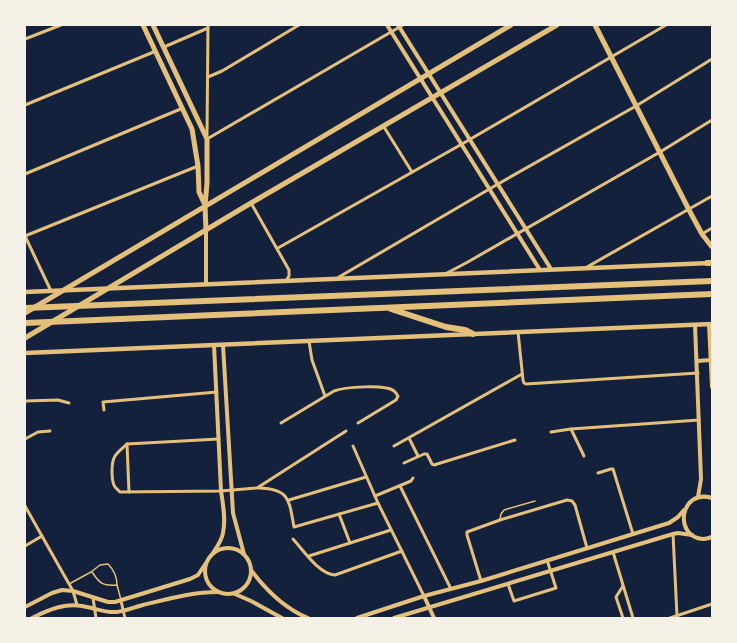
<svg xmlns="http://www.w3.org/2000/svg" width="737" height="643" font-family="Raleway,sans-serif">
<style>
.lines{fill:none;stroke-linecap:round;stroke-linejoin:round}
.service{stroke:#e5c07b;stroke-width:1.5}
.minor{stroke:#e5c07b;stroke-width:3}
.tertiary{stroke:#e5c07b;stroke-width:4}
.secondary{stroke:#e5c07b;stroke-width:4.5}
.primary{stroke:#e5c07b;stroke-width:5}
.motorway{stroke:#e5c07b;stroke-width:6}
</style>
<rect width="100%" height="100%" fill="#14213d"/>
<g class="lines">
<g class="service">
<path d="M500,519l1,-5 3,-4 31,-9"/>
<path d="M92,572c8,12 11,14 25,13l4,15"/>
<path d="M69,584l22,-12 9,-7 8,-1c6,6 9,12 9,21"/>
</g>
<g class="minor">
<path d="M25,39l36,-14"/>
<path d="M164,47l44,-19"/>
<path d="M208,77l14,-6 77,-46"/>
<path d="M25,105l131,-54"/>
<path d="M384,127l28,45"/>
<path d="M207,135l1,-110"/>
<path d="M207,139l196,-114"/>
<path d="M25,174l158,-66"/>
<path d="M251,203l38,67v6l-3,5"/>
<path d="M702,234l10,-6"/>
<path d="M25,236l173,-70"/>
<path d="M25,236l26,55"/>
<path d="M278,248l184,-104 204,-119"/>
<path d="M587,267l125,-71"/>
<path d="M447,273l19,-10 194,-111 52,-32"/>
<path d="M339,277l159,-93 138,-78 76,-47"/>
<path d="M518,332l5,48 1,3 2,1 172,-11"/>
<path d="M309,341l3,19 13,36"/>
<path d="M25,401l33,-1 11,3"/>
<path d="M104,410l-1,-8 114,-10"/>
<path d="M281,423l53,-32c10,-4 52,-7 60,0 1,0 3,4 4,5l-2,4 -38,23"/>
<path d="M571,429l13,27"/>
<path d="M551,432l20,-3 128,-9"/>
<path d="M409,438l9,18"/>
<path d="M25,439l13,-7 12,-1"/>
<path d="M127,444c-4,4 -9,7 -12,12 -4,6 -4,25 0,31 1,1 4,4 5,5l101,-1 36,-3 89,-57"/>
<path d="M127,444l92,-5"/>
<path d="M127,444l2,48"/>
<path d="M353,446l25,57 46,93"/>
<path d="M394,446l128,-72"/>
<path d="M404,463l20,-9h3l5,10 2,1 81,-25"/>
<path d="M598,473l13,-4h2l20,65"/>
<path d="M400,486l51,103"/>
<path d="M259,488c31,1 30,12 35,39l84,-24"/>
<path d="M375,496l36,-15 2,-3"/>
<path d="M289,500l77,-23"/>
<path d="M25,506l48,85 4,14"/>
<path d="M339,514l11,29"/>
<path d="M673,534l4,82"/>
<path d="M293,539c11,12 26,35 42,36l67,-24"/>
<path d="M25,546l17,-10"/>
<path d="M613,552l20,66"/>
<path d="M309,556l82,-26"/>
<path d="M481,581l-14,-46v-3l33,-12 67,-20 5,1 3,4 12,43"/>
<path d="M508,584l6,17 42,-13 -9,-28"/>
<path d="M93,598l3,20"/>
<path d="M121,601l4,17"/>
<path d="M623,618l-7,-21 7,-11"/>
<path d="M670,618l42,-14"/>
</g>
<g class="tertiary">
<path d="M387,25l153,245"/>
<path d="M398,25l153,244"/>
<path d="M206,230v54"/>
<path d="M709,324l3,63"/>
<path d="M695,325l6,154 -3,18"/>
<path d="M223,345l10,168 11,41"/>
<path d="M697,361l14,-1"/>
<path d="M712,498c-32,-10 -39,39 -9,41 3,0 6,-1 9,-2"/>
<circle cx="228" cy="571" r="23"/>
<path d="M213,553c4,-6 9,-13 10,-20 3,-13 0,-29 -2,-42l-7,-146"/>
<path d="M251,570c15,20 33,38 57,48"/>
<path d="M235,594l16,7 31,17"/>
<path d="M424,596l10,22"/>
<path d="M25,607l27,-14 10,-3 11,1 35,11h7l75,-23 8,-4 8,-12"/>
<path d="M32,618c18,-9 34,-16 55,-11 10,2 19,6 30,5 9,-1 18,-5 26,-7 25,-6 49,-13 75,-13"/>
<path d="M357,618l67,-22 57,-15 188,-58 9,-6 6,-7"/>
<path d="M394,618l279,-84 5,-1 14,2"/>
</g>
<g class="secondary">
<path d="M25,292l685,-29"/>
<path d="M25,353l687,-29"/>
</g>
<g class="primary">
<path d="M143,25l49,104 6,37 1,26 6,13"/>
<path d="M153,25l54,114v44l-2,23 1,24"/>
<path d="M595,25l94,185 13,24 10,13"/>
<path d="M25,313l486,-288"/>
<path d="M25,338l226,-135 306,-178"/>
</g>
<g class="motorway">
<path d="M707,263h5"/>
<path d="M25,308l687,-27"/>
<path d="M391,309l55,18 19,3 8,4"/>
<path d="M25,323l687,-29"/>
</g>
</g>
<rect width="737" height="643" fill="none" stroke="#f6f1e7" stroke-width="52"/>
</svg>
